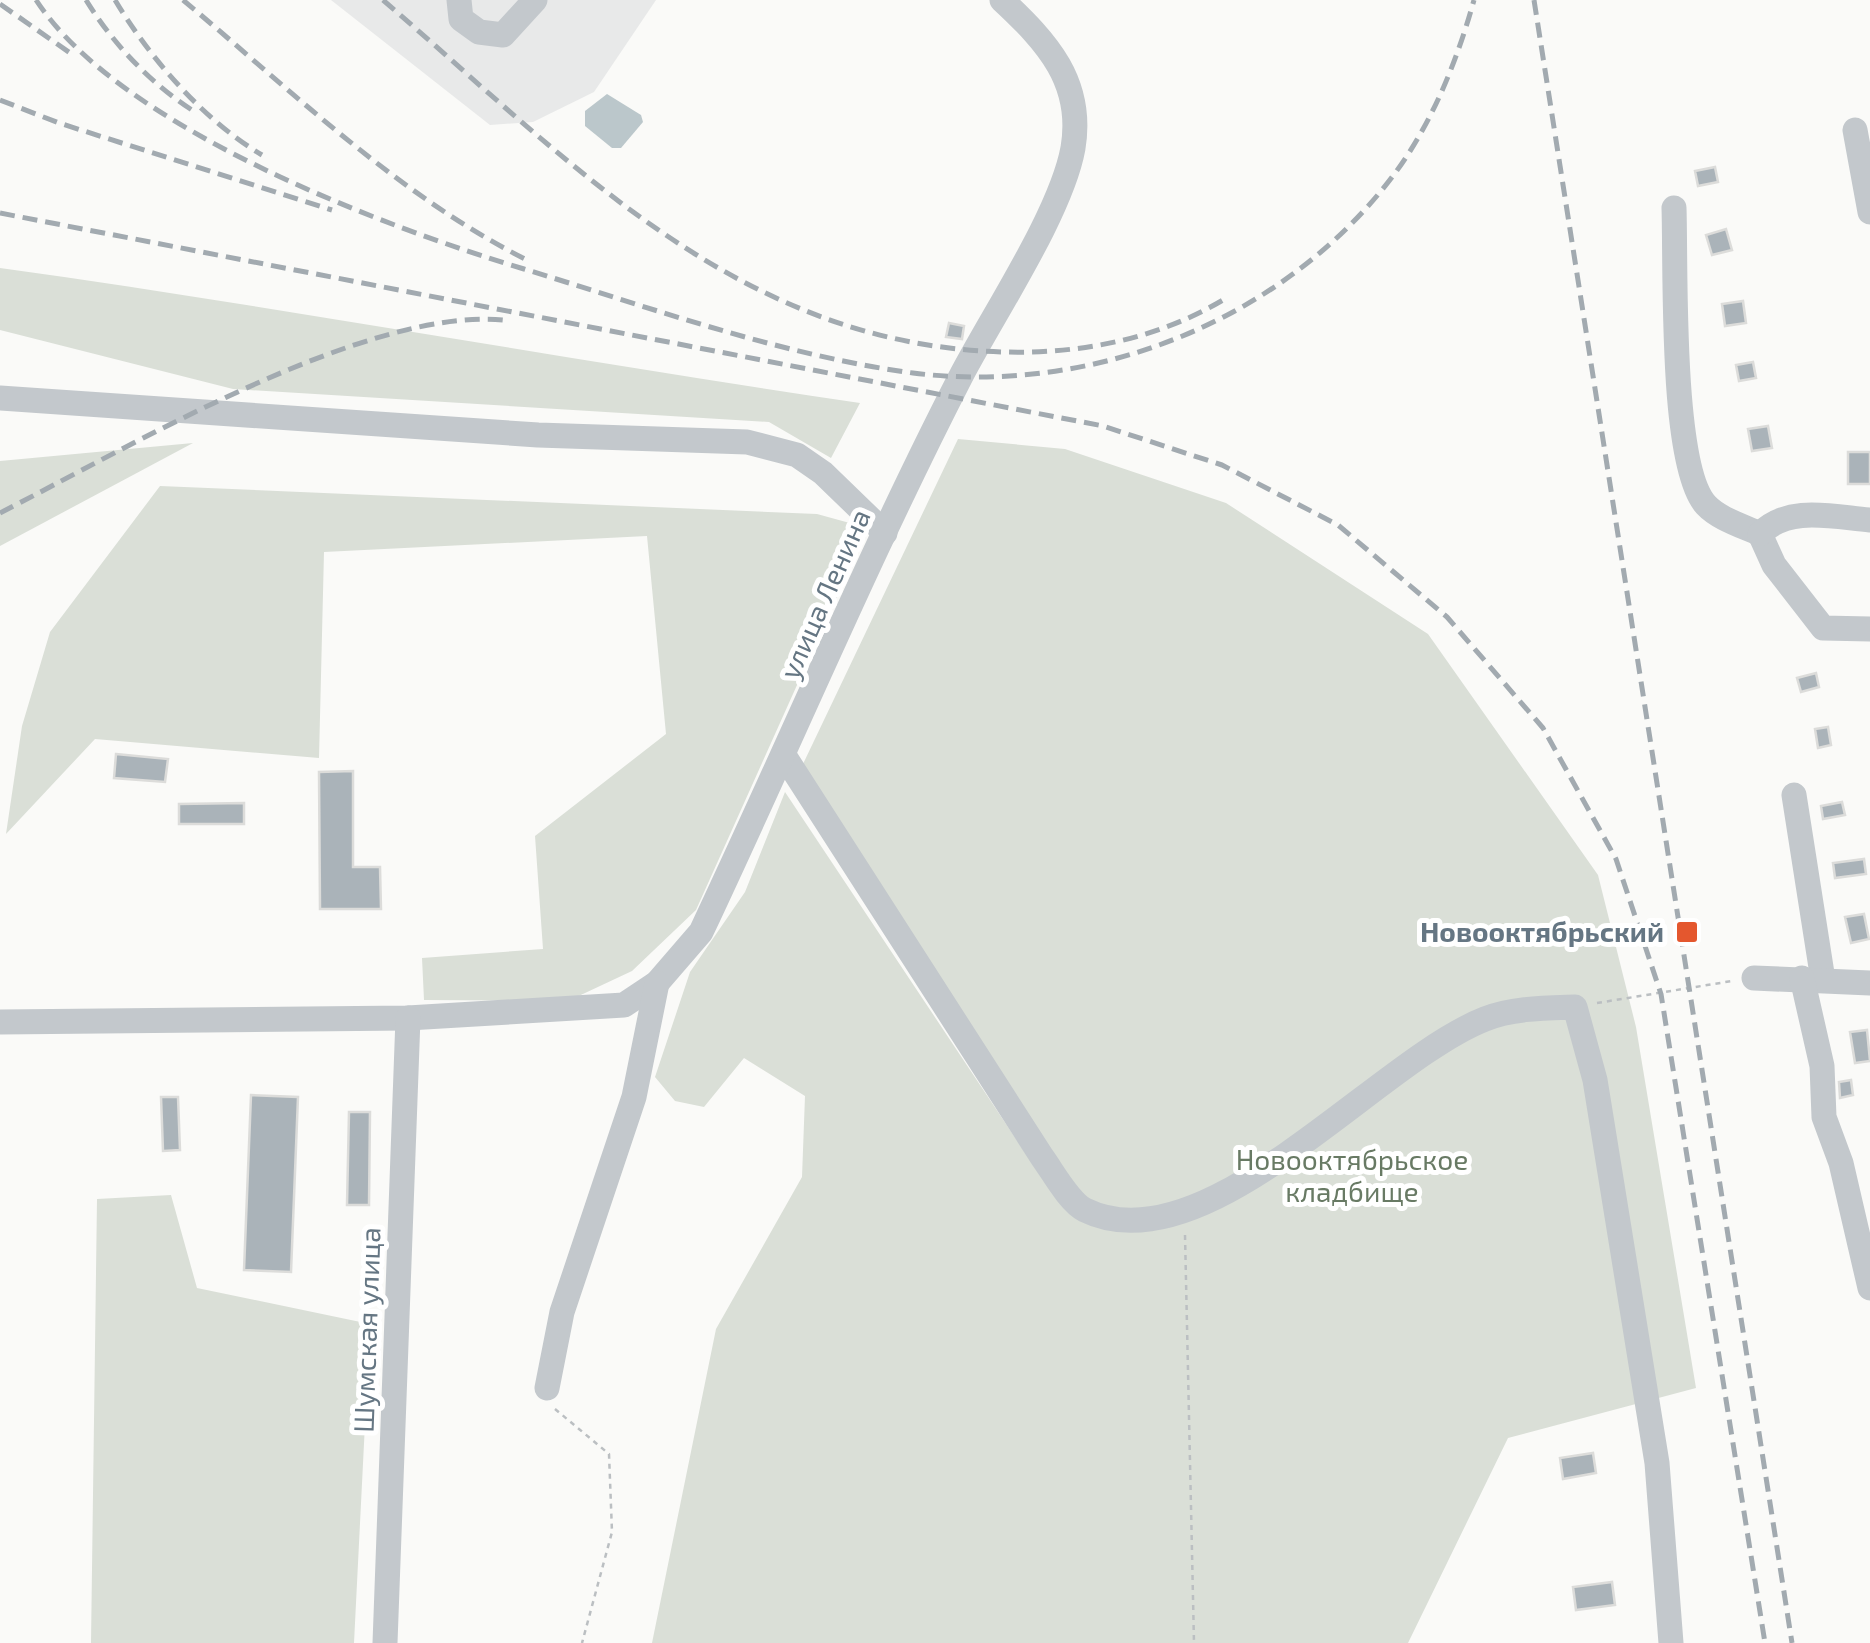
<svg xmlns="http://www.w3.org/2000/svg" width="1870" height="1643" font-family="'Exo 2',sans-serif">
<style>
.built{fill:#e8e9e9}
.green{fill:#dadfd7}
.water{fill:#bbc7cb}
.building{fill:#aab3b9;stroke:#dcdcda;stroke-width:2.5}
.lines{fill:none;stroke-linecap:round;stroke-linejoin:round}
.path{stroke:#bbbfc2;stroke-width:2.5;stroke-dasharray:5 5;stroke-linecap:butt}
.minor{stroke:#c3c8cc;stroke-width:25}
.rail{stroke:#a2aab0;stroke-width:5;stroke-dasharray:15 8;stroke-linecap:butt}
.poi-dot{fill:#e4572e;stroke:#fff;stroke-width:4}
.labels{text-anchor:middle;stroke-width:10;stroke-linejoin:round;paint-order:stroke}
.street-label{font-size:28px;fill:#657683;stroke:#fff}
.poi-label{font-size:28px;font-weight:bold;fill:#657683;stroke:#fff;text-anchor:end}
.park-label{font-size:28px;fill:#687a64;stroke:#fff}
</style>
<rect width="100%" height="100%" fill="#fafaf8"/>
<path class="built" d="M331,0h325l-62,92 -61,30 -43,3z"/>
<g class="green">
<path d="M0,268c288,40 573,93 860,135l-29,55 -62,-36 -536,-33 -233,-59z"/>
<path d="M958,439l107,10 161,54 202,131 170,241 38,152 60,361 -188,50 -100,205h-756l64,-314 86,-152 3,-81 -61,-38 -40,49 -29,-6 -20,-24 35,-105 55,-80 40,-100 255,383 -237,-411z"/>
<path d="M193,443l-193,103v-85z"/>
<path d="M160,486l657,28 40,11 -20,71 -141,314 -64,61 -64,30 -144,-1 -2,-42 121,-9 -8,-113 131,-102 -19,-198 -323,16 -5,206 -224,-19 -89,95 16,-108 28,-94z"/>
<path d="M171,1195l26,93 173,36 -16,319h-263l6,-444z"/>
</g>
<path class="water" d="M607,94l34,21 2,7 -22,26h-9l-27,-22v-15z"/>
<g class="building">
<path d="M1715,167l3,15 -20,4 -3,-15z"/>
<path d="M1726,229l6,21 -20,5 -6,-20z"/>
<path d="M1743,301l3,22 -21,3 -3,-22z"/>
<path d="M949,323l15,3 -2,13 -16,-2z"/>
<path d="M1753,362l3,16 -17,3 -3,-16z"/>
<path d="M1768,426l4,22 -20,3 -4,-22z"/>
<rect x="1848" y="452" width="22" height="32"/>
<path d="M1816,673l3,14 -18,5 -4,-14z"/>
<path d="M1828,727l3,18 -13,3 -3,-19z"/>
<path d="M116,754l52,5 -3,23 -51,-4z"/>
<path d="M353,771v96h27l1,42h-61l-1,-137z"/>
<path d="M1842,802l3,13 -22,4 -2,-13z"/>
<path d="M244,803v21h-65v-20z"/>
<path d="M1864,859l2,15 -31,4 -2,-15z"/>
<path d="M1864,914l5,25 -18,4 -6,-26z"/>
<path d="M1867,1030l3,31 -15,2 -5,-31z"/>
<path d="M1851,1080l2,15 -13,3 -1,-16z"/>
<path d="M251,1095l47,2 -7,175 -47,-2z"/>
<path d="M161,1097h17l2,53 -17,1z"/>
<path d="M349,1112h21l-1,93h-22z"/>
<path d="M1593,1453l3,20 -33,6 -3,-21z"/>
<path d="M1612,1582l3,23 -39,5 -3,-23z"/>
</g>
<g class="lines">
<g class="path">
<path d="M1597,1003l135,-22"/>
<path d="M1185,1235l9,408"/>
<path d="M555,1409l54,45 3,78 -30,111"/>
</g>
<g class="minor">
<path d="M459,0l2,19 18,13 24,3 32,-35"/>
<path d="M1855,130l15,82"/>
<path d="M1674,208c2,59 -4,258 32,297 13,14 37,21 54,29"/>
<path d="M0,398l538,37 209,7 50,13 26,18 62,60"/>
<path d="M1760,534l14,31 49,63 47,1"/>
<path d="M1760,534c28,-29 73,-17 110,-14"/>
<path d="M785,757l257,400c11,15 27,45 43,53 120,59 292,-149 400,-191 27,-11 61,-11 90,-12l20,73 62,383 14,180"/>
<path d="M1794,795l29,185"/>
<path d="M1754,978l116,5"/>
<path d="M1802,978l20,88 2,51 17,46 29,125"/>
<path d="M0,1022l408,-4 216,-13 33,-22 44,-51c87,-184 166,-373 259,-554 32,-62 101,-164 113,-230 11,-66 -26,-106 -71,-148"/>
<path d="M547,1388l15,-76 72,-215 23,-114"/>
<path d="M385,1643l23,-625"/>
</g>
<g class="rail">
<path d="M36,0c83,127 345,226 488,269 128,39 256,86 389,104 173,22 357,-47 468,-182 46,-55 74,-123 93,-191"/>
<path d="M86,0c27,44 65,84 109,112"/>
<path d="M115,0c34,57 88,120 147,155"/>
<path d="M183,0c109,91 216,196 344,260"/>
<path d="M383,0c188,162 357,346 622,352 76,2 152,-13 218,-52"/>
<path d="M1534,0l258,1643"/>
<path d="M0,4l73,51"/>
<path d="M0,100l59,23 273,87"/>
<path d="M0,213l1103,213 119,39 116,60 109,92 96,111 73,131 45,135 104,649"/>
<path d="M0,513c126,-64 365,-206 504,-193"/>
</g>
</g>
<rect class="poi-dot" x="1675" y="920" width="24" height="24" rx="5"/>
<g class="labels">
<g class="street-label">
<text transform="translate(825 594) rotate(-66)" y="10">улица Ленина</text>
<text transform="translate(367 1330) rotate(-88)" y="10">Шумская улица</text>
</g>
<g class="poi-label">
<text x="1664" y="942">Новооктябрьский</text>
</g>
<g class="park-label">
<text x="1352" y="1170">Новооктябрьское<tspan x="1352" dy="32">кладбище</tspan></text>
</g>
</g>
</svg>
